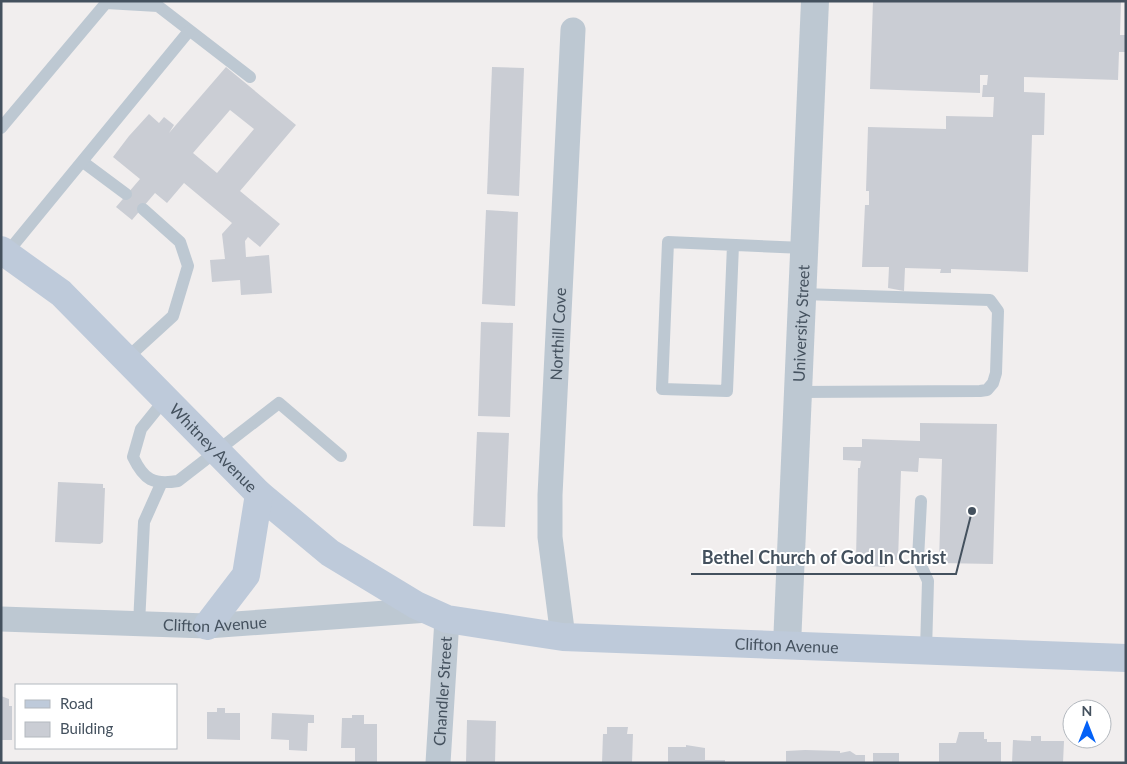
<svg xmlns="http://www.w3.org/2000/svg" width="1127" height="764" font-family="Lato,sans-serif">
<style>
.building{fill:#cacdd4;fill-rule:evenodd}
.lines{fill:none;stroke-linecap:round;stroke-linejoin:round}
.service{stroke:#bdc8d2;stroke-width:12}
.minor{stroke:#bdc8d2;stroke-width:25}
.tertiary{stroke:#bdc8d2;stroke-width:28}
.secondary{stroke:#becada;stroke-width:28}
.labels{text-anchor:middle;stroke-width:4;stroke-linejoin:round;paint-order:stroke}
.street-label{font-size:16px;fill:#44515e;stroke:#fff}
.leader{fill:none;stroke:#44515e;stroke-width:2}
.callout-dot{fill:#44515e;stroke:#fff;stroke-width:2}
.callout-label{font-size:18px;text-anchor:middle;font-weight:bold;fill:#44515e;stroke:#fff;stroke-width:4;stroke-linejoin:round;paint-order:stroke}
</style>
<rect width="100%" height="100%" fill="#f1eeee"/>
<g class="building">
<path d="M873,1h248l-1,34h6v17h-7l-1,28 -94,-3v15l21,1 -1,42h-12l-4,137 -77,-3v4h-11l1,-4 -36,-1 -1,23 -16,-3 1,-21h-27l3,-62h4v-14h-3l2,-64 78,2v-13l47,1 1,-20h-12l1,-12h4l1,-10h-8v18l-110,-4z"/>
<path d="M226,67l70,58 -56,66 40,33 -20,23 -12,-10 -3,4 1,16 23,-2 3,38 -31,2 -1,-15 -28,2 -2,-22 15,-1 -3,-25 10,-11 -48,-40 -17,20 -12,-10 -23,27 -16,-13 24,-28 -27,-22 16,-21 20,-22 10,9 5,-6 10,8 -5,8zM230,110l24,19 -37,44 -24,-20z"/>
<path d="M492,67l32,1 -5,128 -32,-2z"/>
<path d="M486,210l32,2 -3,94 -33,-2z"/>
<path d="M481,322l32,1 -3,94 -32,-1z"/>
<path d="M920,423l77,1 -4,140 -54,-1 3,-104 -23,-1 -1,14 -17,-1 -3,89h-13v7l-17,-1v-7h-12l2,-91h2l1,-7 -18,-1v-13h19v-8l58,2z"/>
<path d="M477,432l32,1 -4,94 -32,-1z"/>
<path d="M58,482l45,2v4h2l-2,54 -3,2 -45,-2z"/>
<path d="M1,696l8,3v7h3v34h-11z"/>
<path d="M217,708h8v5h15v27l-33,-1v-27h10z"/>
<path d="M272,713l42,2v8h-6l-1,28 -18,-1v-10l-18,-1z"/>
<path d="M352,715h12v9h13v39h-22v-15h-14l1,-30h10z"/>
<path d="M467,720l29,1 -1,42h-29z"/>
<path d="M607,727h21l-1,7h6l-1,29h-30l1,-29h4z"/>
<path d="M959,732h25v7h3v3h14v21h-62v-20h17z"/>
<path d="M1031,736h10v5h23l-1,22h-51l1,-23 18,1z"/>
<path d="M686,745l19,3v12h20v3h-57v-16h18z"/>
<path d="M805,750l35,1v2l10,-2 6,4h9v8h-79v-12z"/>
<rect x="873" y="753" width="26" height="10"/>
</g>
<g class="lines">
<g class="service">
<path d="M1,128l105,-125 52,3 92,71"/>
<path d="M83,162l43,32"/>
<path d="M733,245l-6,146 -65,-2 6,-147 136,6"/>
<path d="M6,254l183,-223"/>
<path d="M127,358l46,-42 15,-50 -8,-24 -37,-33"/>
<path d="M798,392l182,-1 7,-1 6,-7 3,-10 2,-62 -8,-11 -188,-6"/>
<path d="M166,398l-25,31 -8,28c11,23 20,28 45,24l101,-78 62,53"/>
<path d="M921,501l-3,58 10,22 -2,69"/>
<path d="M139,624l5,-102 17,-38"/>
</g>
<g class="minor">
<path id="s1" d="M1,619l206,7 221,-16"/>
<path id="s2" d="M563,637l-13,-100v-42l23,-465"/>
<path id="s3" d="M438,763l9,-144"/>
</g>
<path class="tertiary" id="s4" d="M787,645l28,-644"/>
<g class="secondary">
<path id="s5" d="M1,250l60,43 198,201 71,59 86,52 31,14 116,18 563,21"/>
<path d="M207,626l39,-51 13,-81"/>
</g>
</g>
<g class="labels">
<g class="street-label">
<text dy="6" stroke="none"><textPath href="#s4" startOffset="322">University Street</textPath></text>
<text dy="6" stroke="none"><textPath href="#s2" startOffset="304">Northill Cove</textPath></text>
<text dy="6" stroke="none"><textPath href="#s5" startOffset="291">Whitney Avenue</textPath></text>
<text dy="6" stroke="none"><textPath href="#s1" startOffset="214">Clifton Avenue</textPath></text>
<text dy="6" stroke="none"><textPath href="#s5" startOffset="924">Clifton Avenue</textPath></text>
<text dy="6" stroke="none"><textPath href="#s3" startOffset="72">Chandler Street</textPath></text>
</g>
</g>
<path class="leader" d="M972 511L956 574H691"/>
<circle class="callout-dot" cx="972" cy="511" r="5"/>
<g class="callout-label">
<text x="824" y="564">Bethel Church of God In Christ</text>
</g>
<rect width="1127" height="764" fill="none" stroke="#44515e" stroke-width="5"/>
<rect x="15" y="684" width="162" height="65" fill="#ffffff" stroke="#b4b9bf"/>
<rect x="25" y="700" width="25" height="8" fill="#becada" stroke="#b4b9bf"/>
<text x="60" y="709" font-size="15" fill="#44515e">Road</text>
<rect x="25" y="722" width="25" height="15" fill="#cacdd4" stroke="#b4b9bf"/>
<text x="60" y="734" font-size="15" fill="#44515e">Building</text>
<g transform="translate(1087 724)"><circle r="24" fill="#ffffff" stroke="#b4b9bf"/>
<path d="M0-4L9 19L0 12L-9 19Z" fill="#0361f7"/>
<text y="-8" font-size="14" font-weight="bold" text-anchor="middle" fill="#44515e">N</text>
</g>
</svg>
